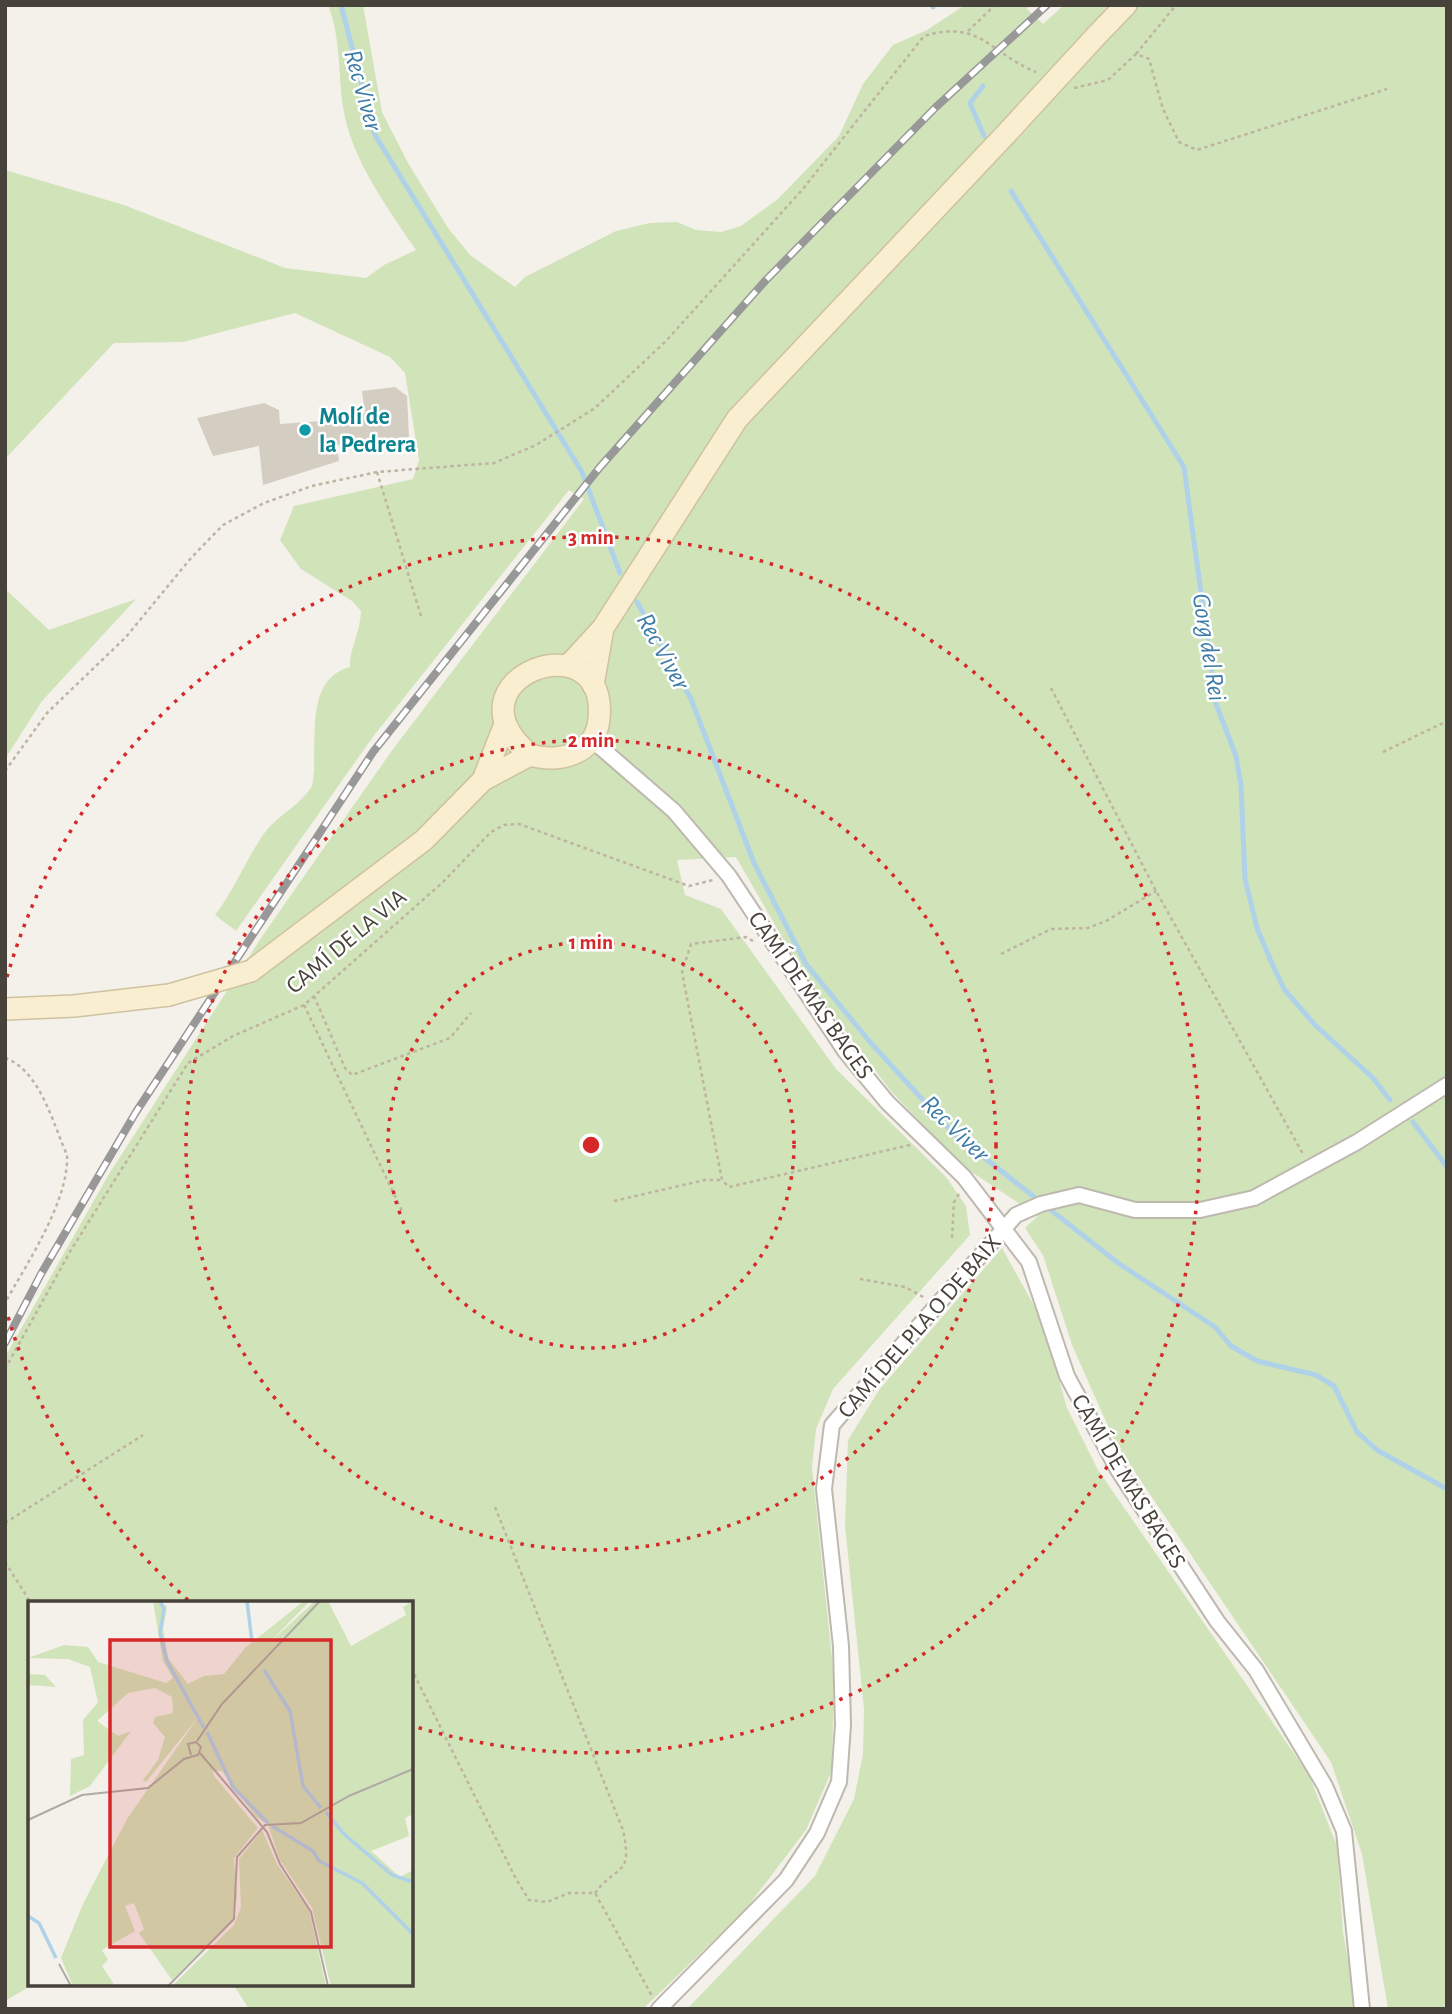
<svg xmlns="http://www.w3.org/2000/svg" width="1452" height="2014" font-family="'Alegreya Sans',sans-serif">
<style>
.green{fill:#d0e3b9}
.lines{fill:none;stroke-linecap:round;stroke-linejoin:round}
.stream{stroke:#afd2e9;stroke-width:5}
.building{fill:#d4cdc2}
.street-casing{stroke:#beb9af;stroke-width:18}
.secondary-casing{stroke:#cec2a0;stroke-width:24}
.path{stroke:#beb4a1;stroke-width:2.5;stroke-dasharray:3.5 3.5;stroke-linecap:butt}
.street{stroke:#fff;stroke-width:14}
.secondary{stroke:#f9efd0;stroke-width:21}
.rail-casing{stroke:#989898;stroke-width:8}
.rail{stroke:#fff;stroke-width:5;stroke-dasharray:16;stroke-linecap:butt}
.secondary-bridge-casing{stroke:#cec2a0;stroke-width:24;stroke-linecap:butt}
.secondary-bridge{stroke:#f9efd0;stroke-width:21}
.ring{fill:none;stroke:#d62828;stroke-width:3.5;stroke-dasharray:3.5 7}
.culture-dot{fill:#0f9aa8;stroke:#fff;stroke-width:2.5}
.labels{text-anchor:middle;stroke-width:5;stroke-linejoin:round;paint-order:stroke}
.culture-label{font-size:24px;font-weight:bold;fill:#0d838f;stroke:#fff;text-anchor:start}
.street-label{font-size:24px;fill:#47423a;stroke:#fff}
.water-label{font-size:26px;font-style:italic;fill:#3e7ca8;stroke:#fff}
.inset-river{fill:none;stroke:#afd2e9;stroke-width:3.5}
.inset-road{fill:none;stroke:#afaba4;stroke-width:2}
.view{fill:#d62828;fill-opacity:0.15;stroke:#d62828;stroke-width:3.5}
.inset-edge{fill:none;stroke:#47423a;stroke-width:3.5}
.centre{fill:#d62828;stroke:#fff;stroke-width:3.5}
.ring-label{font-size:21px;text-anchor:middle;font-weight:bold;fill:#d62828;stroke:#fff;stroke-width:5;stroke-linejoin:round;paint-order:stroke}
</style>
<rect width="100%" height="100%" fill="#f4f1eb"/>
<g class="green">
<path d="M328,5h35l19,107 26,51 40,65 22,27 45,32 10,-10 91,-46 34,-8 27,-1 19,8 25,2 20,-6 37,-27 61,-63 24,-52 30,-39 34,-15 38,-25h65l-3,4 16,15 21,-19h383v2004h-59l-26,-155 -31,-92 -215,-318 -44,-99 -29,-90 -18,-27 13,-12 -77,-51 -71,-75 -84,-111 -70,-122 -59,3 8,35 36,14 115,160 110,108 20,29 4,29 -137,154 -17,40 -4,38 22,211 -2,92 -26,60 -61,80 -102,99h-394l-16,-25h178v-381h-381v381h4l-29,17v-644l104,-183 154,-239 130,-186 191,-250 -15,-9 -197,248 -136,193 -21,-16c19,-24 30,-54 48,-80 14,-20 36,-28 49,-49 8,-38 -11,-106 38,-119 0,-20 10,-33 11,-56l-9,-10 -51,-32 -21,-29 14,-34 119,-27 6,-19 -14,-87 -15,-16 -95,-44 -112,29 -69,1 -109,116v-289l119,35 161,63 81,10 18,-13 32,-15c-29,-43 -65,-91 -73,-143 -5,-34 -2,-69 -15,-102z"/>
<path d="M5,589l44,41 87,-31 -94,102 -37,58z"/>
<path d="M1002,1248l40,72 25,88 31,62 211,305 28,71 6,86 14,77h-670l128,-133 39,-77 9,-45 1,-45 -19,-183 3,-86 31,-50z"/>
</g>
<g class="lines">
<g class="stream">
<path d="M341,5l34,130 207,337 38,101"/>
<path d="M933,5v2"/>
<path d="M983,86l-13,17 14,33"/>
<path d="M1011,191l173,276 32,237 20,52 5,29 4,94 12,49 13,31 14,30 31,36 58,53 17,22"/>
<path d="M637,602l54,97 63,164 52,101 64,78 83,91 165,130 97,64 16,19 26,15 59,14 18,11 23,46 20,18 70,39"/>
<path d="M1413,1122l34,45"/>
</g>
</g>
<path class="building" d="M395,387l12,9 2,41 -72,8 2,16 -76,24 -4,-39 -46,10 -16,-38 67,-15 15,7 1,14 56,-4v-3l29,-4 -3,-22z"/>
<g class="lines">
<g class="street-casing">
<g id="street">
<path d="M592,740l82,71 55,65 116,175 42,51 77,75 65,85 38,114 51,94 99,151 39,49 69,116 19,45 18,178"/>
<path d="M659,2009l127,-129 31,-47 22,-51 4,-57 -2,-79 -17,-157 8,-64 184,-210 25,-11 38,-9 56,15h65l54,-12 103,-56 90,-57"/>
</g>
</g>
<g class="secondary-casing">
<g id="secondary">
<path d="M1097,35l29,-30"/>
<path d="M568,666l35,-38 134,-209 269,-285"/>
<path d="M593,685l10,-57"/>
<path d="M483,780l22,-56"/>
<path d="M251,971l173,-131 59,-60 47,-25c28,8 66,0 69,-36 10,-102 -160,-41 -69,36"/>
<path d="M5,1009l69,-3 95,-11"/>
</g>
</g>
<g class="path">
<path d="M968,31l27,-26"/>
<path d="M1136,54l40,-49"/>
<path d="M1074,88l34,-8 28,-26 13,5 14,50 16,33 18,8 190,-61"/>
<path d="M377,472l44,144"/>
<path d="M1051,688l105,203 147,263"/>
<path d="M1383,752l64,-31"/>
<path d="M5,771l42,-58 79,-76 65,-79 32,-33 41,-22 48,-17 65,-14 117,-9 42,-18 59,-37 71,-67 136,-151 122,-154c57,-17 65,17 112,36"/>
<path d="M753,941l-7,-4 -55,7 -9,28 40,208 7,7 181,-42"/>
<path d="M1001,954l50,-25 37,-1 18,-7 50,-30"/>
<path d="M314,996l31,72 7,7 98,-37 21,-25"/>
<path d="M304,1005l98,206"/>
<path d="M5,1058c35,12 48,66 62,97 2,46 -40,108 -62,148"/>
<path d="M614,1201l91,-21h17"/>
<path d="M952,1238l2,-36 5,-8"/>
<path d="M860,1279l45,8 20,11"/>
<path d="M5,1369l66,-119 117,-187 45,-27 71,-31 138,-122 49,-51 13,-7 15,-1 170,62 24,-6"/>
<path d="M495,1507l128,323c10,47 -5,33 -28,63"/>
<path d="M5,1523l138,-88"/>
<path d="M5,1562l26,41"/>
<path d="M411,1668l105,211 13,21 18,2 22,-9h26l57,103"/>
</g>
<use href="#street" class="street"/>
<use href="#secondary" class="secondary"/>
<g class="rail-casing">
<path id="rail" d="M5,1343l36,-69 95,-162 237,-360 227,-285 166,-187 170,-173 111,-102"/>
</g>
<use href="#rail" class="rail"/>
<g class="secondary-bridge-casing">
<g id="secondary-bridge">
<path d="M1006,134l91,-99"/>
<path d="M169,995l82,-24"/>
</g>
</g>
<use href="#secondary-bridge" class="secondary-bridge"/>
</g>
<g class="ring">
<circle cx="591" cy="1145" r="203"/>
<circle cx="591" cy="1145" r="405"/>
<path d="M188 1600A608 608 0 0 1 7 1313M7 977A608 608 0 1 1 413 1726"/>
</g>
<circle class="culture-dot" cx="305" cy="430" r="7"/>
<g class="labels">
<g class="culture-label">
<text x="319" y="424">Molí de<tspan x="319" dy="28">la Pedrera</tspan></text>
</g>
<g class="street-label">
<text transform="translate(346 941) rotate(-40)" y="8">CAMÍ DE LA VIA</text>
<text transform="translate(811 995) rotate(55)" y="8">CAMÍ DE MAS BAGES</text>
<text transform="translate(919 1326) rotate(-49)" y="8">CAMÍ DEL PLA O DE BAIX</text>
<text transform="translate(1129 1481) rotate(59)" y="8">CAMÍ DE MAS BAGES</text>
</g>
<g class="water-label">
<text transform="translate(364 90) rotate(74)" y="9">Rec Viver</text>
<text transform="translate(1210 647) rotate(81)" y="9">Gorg del Rei</text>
<text transform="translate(664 651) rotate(61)" y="9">Rec Viver</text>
<text transform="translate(956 1128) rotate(44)" y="9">Rec Viver</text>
</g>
</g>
<g transform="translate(28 1601)">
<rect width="385" height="385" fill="#f4f1eb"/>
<path d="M125,0l14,5 -4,23 5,29 20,26 16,-8 20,-2 22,-27 58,-46h6l-42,43 47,-43h13l23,45 55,-31 -3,-8 10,-6v213l-8,4 4,18 -38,15 29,26 13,-7v116h-82l-19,-78 -32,-48 -12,-35 -12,-8 -34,-46h-9l1,5 44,52 -24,30 3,38 -4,23 -61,61 -33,-47 5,-4 -10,-26 -9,3 10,25 -33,19 6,10 -6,6 13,20h-42l-12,-28 22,-54 44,-85 72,-103 -53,66 -3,-2 15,-20 7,-23 -12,-14 2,-6 18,-4 -1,-16 -17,-9 -27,5 -31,28 21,15 13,-5 -41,55 -20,10 1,-37 13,-4 -1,-35 15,-18 -8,-35 -22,-8 -40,-1 36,-13 24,2 10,15 68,21 7,-5 -10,-17zM0,73l17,1 11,12 -28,-2zM234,229l15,34 32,46 17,76h-154l62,-61 7,-18 -2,-48z" fill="#d0e3b9"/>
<path class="inset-river" d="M132,0l4,8 -4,24 7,28 37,67M219,0l5,41M236,69l26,41 13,75 18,22M179,131l26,55 35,36M298,211l18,22 48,41 21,7M244,225l41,25 6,10 43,22 51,51M0,315l11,7 17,35"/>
<path class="inset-road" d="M169,140l25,-37 98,-103M172,152l67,79 13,32 31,48 17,74M0,219l54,-25 66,-7 36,-29 14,-4 3,-8 -5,-5 -8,2 3,11M31,363l12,22M140,385l66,-67 3,-62 28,-32 36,-2 48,-27 64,-27"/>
<path class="view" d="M82,39h221v307h-221z"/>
<rect width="385" height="385" class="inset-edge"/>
</g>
<circle cx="591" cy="1145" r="10" class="centre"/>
<g class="ring-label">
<text x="591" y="544">3 min</text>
<text x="591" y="747">2 min</text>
<text x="591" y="949">1 min</text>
</g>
<rect width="1452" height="2014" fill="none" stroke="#47423a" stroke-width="14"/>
</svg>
